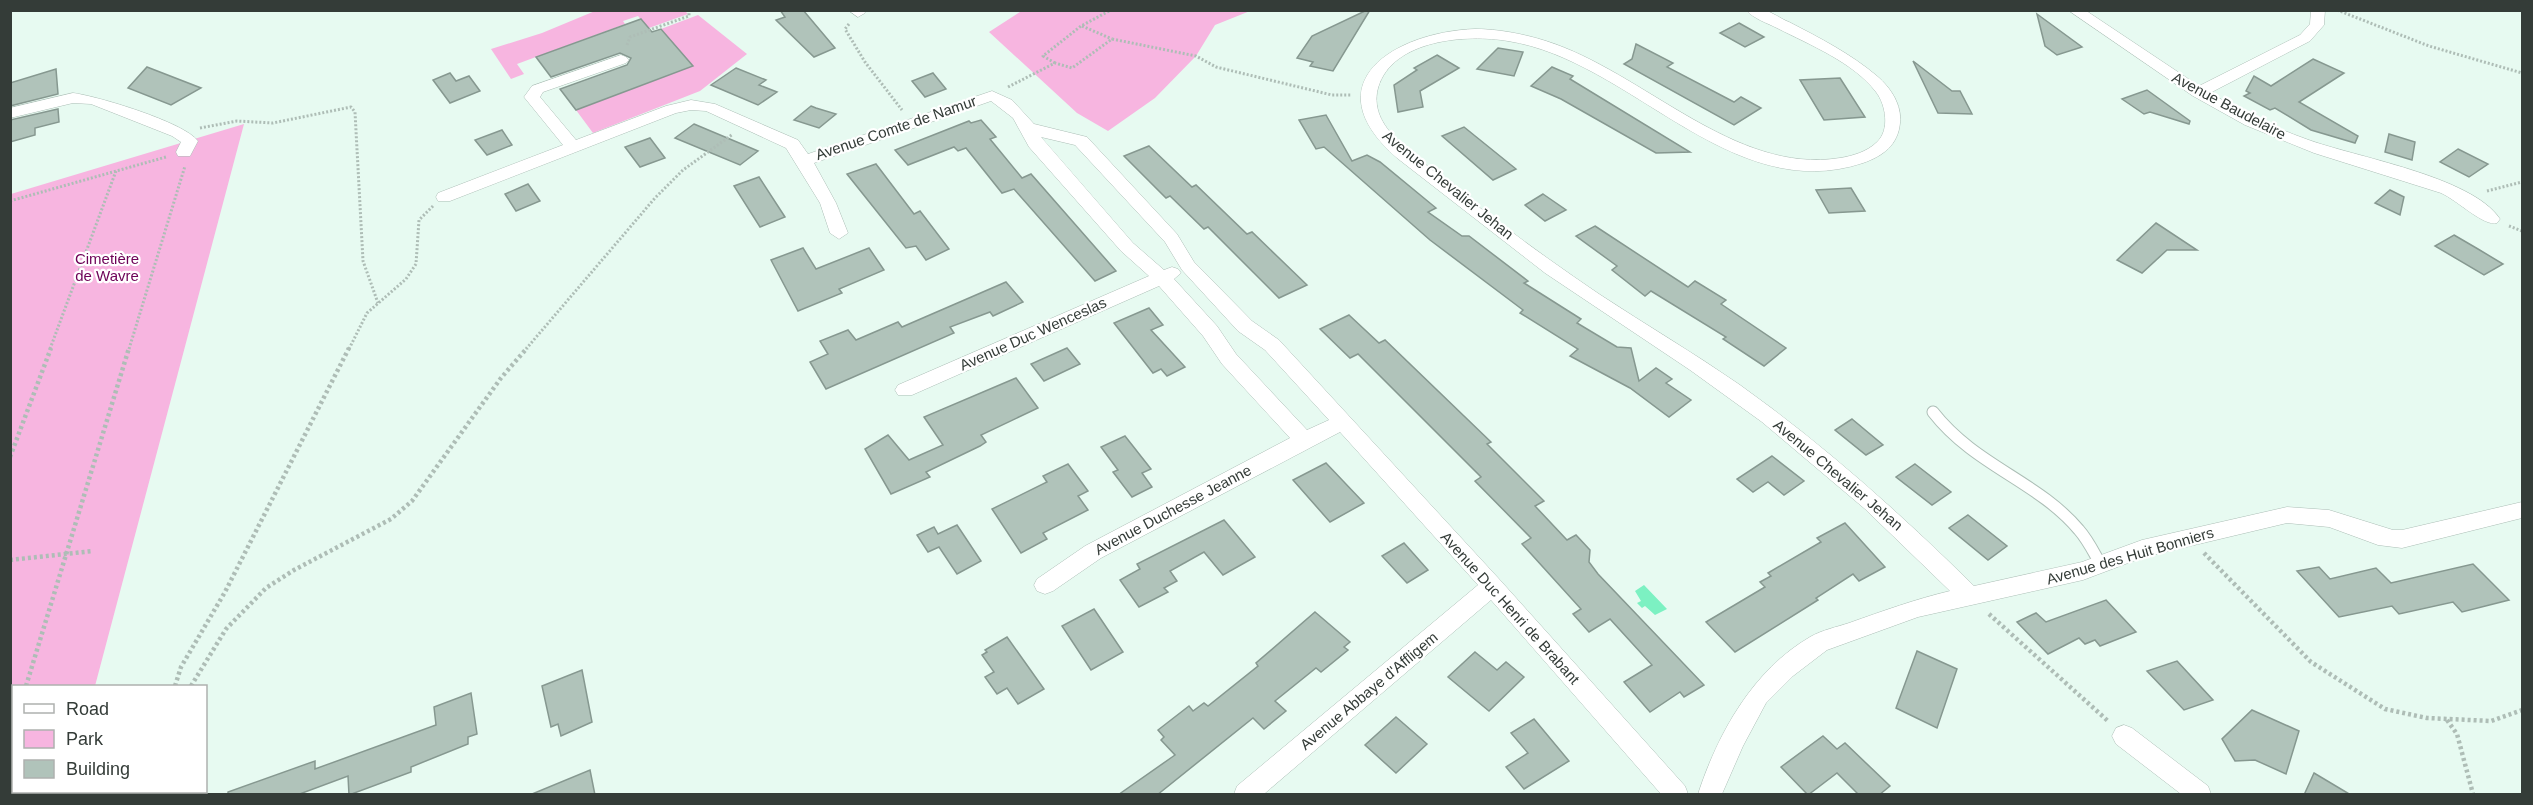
<svg xmlns="http://www.w3.org/2000/svg" width="2533" height="805" font-family="Arial,sans-serif">
<style>
.green{fill:#f7b5e0}
.water{fill:#7cf1c2}
.building{fill:#b0c3ba;stroke:#869890;stroke-width:1.5}
.lines{fill:none;stroke-linecap:round;stroke-linejoin:round}
.lane-casing{stroke:#acbeb6;stroke-width:13}
.street-casing{stroke:#acbeb6;stroke-width:1}
.path-far1{stroke:#aebdb6;stroke-width:3;stroke-dasharray:2 2;stroke-linecap:butt}
.path{stroke:#aebdb6;stroke-width:4.5;stroke-dasharray:3 3;stroke-linecap:butt}
.lane{stroke:#fff;stroke-width:11}
.street{fill:#fff;fill-rule:evenodd}
.labels{text-anchor:middle;stroke-width:4.5;stroke-linejoin:round;paint-order:stroke}
.street-label{font-size:15px;fill:#343c38;stroke:#fff}
.park-label{font-size:15px;fill:#6d0257;stroke:#fff}
</style>
<rect width="100%" height="100%" fill="#e7faf1"/>
<g class="green">
<path d="M684,10l4,4 -39,14 -11,-12 -15,5 2,3 -108,40 7,10 -13,5 -20,-30 51,-16 53,-22z"/>
<path d="M1023,10h227v1l-35,14 -19,31 -41,42 -47,33 -31,-18 -88,-81z"/>
<path d="M698,15l49,39 -47,37 -107,42 -17,-23 117,-44 -32,-37z"/>
<path d="M244,124l-149,562h-81l-1,78h-2v-570z"/>
</g>
<path class="water" d="M1644,585l23,24 -12,6 -10,-9 -3,2 -5,-5 4,-2 -6,-10z"/>
<g class="building">
<path d="M780,10h23l32,38 -21,9 -38,-37 9,-3z"/>
<path d="M1367,10h3l-37,61 -23,-5 3,-4 -16,-4 15,-22z"/>
<path d="M2037,14l45,33 -25,8 -12,-9z"/>
<path d="M641,19l11,13 9,-3 32,37 -117,44 -16,-21 67,-24 4,-7 -11,-5 -69,24 -15,-20z"/>
<path d="M1739,23l25,14 -19,10 -25,-14z"/>
<path d="M1636,44l37,19 -6,4 67,35 7,-5 20,11 -27,17 -110,-61 8,-5z"/>
<path d="M1498,48l25,4 -9,24 -37,-7z"/>
<path d="M1437,55l22,13 -39,23 3,16 -25,5 -4,-27 23,-15 -3,-2z"/>
<path d="M2313,59l31,14 -45,29 59,34 -3,7 -44,-13 -36,-22 -5,2 -26,-14 6,-3 -4,-2 8,-15 17,10z"/>
<path d="M1913,61l39,30h8l12,23 -34,-1z"/>
<path d="M147,67l54,21 -30,17 -43,-17z"/>
<path d="M1552,67l21,9 -3,3 120,73 -34,1 -95,-54 -30,-13z"/>
<path d="M736,68l30,12 -7,5 18,7 -19,13 -47,-20z"/>
<path d="M56,69l2,25 -48,12v-23z"/>
<path d="M450,73l6,8 13,-5 11,15 -30,12 -17,-23z"/>
<path d="M933,73l13,16 -21,8 -13,-16z"/>
<path d="M1840,78l25,39 -41,3 -24,-40z"/>
<path d="M2147,90l43,31 -1,3 -39,-12 -6,2 -22,-15z"/>
<path d="M811,106l5,2 20,6 -17,14 -25,-8z"/>
<path d="M58,109l1,13 -24,6v7l-25,7v-22z"/>
<path d="M1326,115l26,46 15,-6 13,7 56,46 -8,4 34,24h7l59,45 -4,2 57,36 -4,4 40,24 14,1 8,33 17,-13 16,11 -6,4 25,17 -22,17 -39,-29 -60,-32 8,-7 -58,-36 3,-3 -93,-70 -106,-93 -8,2 -17,-29z"/>
<path d="M981,120l15,17 -6,2 32,39 9,-4 85,97 -21,10 -81,-92 -12,4 -36,-45 -8,3 -4,-4 -46,18 -13,-15 74,-29 2,2z"/>
<path d="M694,124l50,21 14,6 -18,14 -65,-27z"/>
<path d="M1464,127l52,42 -23,11 -51,-44z"/>
<path d="M502,130l10,15 -25,10 -12,-15z"/>
<path d="M2389,134l26,8 -3,18 -27,-8z"/>
<path d="M650,138l15,20 -25,9 -15,-20z"/>
<path d="M1149,146l43,41 4,-2 51,49 5,-2 55,53 -28,13 -71,-71 -4,2 -34,-33 -4,2 -42,-42z"/>
<path d="M2458,149l30,15 -19,13 -29,-15z"/>
<path d="M876,164l38,50 6,-3 29,38 -23,11 -10,-14 -10,2 -59,-74z"/>
<path d="M759,177l26,40 -25,10 -26,-41z"/>
<path d="M528,184l12,17 -24,10 -11,-17z"/>
<path d="M1851,188l14,23 -36,2 -13,-23z"/>
<path d="M2390,190l14,7 -4,18 -25,-12z"/>
<path d="M1543,194l23,16 -21,11 -20,-16z"/>
<path d="M2156,223l41,27h-30l-25,23 -25,-13z"/>
<path d="M1595,226l93,61 7,-6 31,19 -5,4 65,44 -22,18 -41,-27 3,-2 -75,-46 -6,5 -33,-26 5,-4 -41,-30z"/>
<path d="M2454,235l24,14 25,15 -19,11 -49,-29z"/>
<path d="M803,248l13,21 53,-21 15,22 -45,19 3,4 -44,18 -27,-51z"/>
<path d="M1006,282l17,20 -30,14 -3,-4 -40,15 4,6 -128,56 -16,-27 18,-8 -8,-13 28,-11 8,10 42,-18 4,5z"/>
<path d="M1149,308l14,17 -12,5 34,37 -18,9 -6,-7 -8,4 -39,-50z"/>
<path d="M1349,315l30,28 6,-3 106,102 -4,2 57,57 -9,5 32,34 9,-5 14,15 -1,12 9,12 106,111 -20,12 -4,-5 -30,20 -26,-30 28,-17 -42,-46 -21,13 -16,-18 8,-5 -59,-65 9,-6 -56,-57 6,-4 -123,-123 -8,4 -30,-29z"/>
<path d="M1067,348l13,16 -36,17 -13,-17z"/>
<path d="M1016,378l22,30 -57,27 5,7 -6,4 -54,26 4,5 -39,17 -26,-45 23,-14 21,25 34,-15 -19,-28z"/>
<path d="M1852,419l31,26 -17,10 -31,-25z"/>
<path d="M1125,436l26,33 -9,4 10,14 -20,10 -19,-25 5,-2 -17,-23z"/>
<path d="M1772,456l32,25 -20,14 -16,-13 -15,10 -16,-13z"/>
<path d="M1326,463l38,40 -34,19 -37,-42z"/>
<path d="M1068,464l20,27 -10,5 10,14 -45,23 4,6 -26,14 -29,-44 55,-27 -4,-6z"/>
<path d="M1915,464l36,28 -19,13 -36,-28z"/>
<path d="M1968,515l39,31 -19,14 -39,-32z"/>
<path d="M1224,520l31,37 -32,18 -19,-23 -34,19 7,10 -13,7 4,4 -29,15 -19,-27 20,-11 -3,-5z"/>
<path d="M1845,523l40,44 -26,14 -6,-7 -37,24 2,2 -83,52 -29,-30 59,-35 -5,-5 11,-6 -3,-3 53,-31 -4,-4z"/>
<path d="M957,525l24,36 -24,13 -18,-27 -11,5 -11,-17 17,-8 4,7z"/>
<path d="M1404,543l24,27 -21,13 -25,-27z"/>
<path d="M2473,564l36,36 -47,12 -9,-10 -54,12 -7,-8 -53,11 -42,-46 22,-4 11,12 46,-11 15,15z"/>
<path d="M2106,600l30,32 -36,14 -5,-6 -10,4 -6,-6 -31,16 -31,-32 19,-9 10,9z"/>
<path d="M1094,609l29,43 -32,18 -29,-44z"/>
<path d="M1315,612l35,30 -6,5 4,3 -27,22 -5,-4 -41,33 11,10 -22,18 -11,-11 -96,77h-39l57,-40 -14,-15 3,-3 -6,-7 31,-24 4,5 11,-8 4,3 50,-40 -2,-3z"/>
<path d="M1007,637l37,52 -26,15 -11,-16 -10,6 -12,-17 9,-5 -12,-17 5,-3 -2,-2z"/>
<path d="M1917,651l40,18 -20,59 -41,-20z"/>
<path d="M1475,652l22,18 9,-8 18,15 -35,34 -41,-34z"/>
<path d="M2177,661l36,39 -29,10 -37,-39z"/>
<path d="M582,670l10,52 -31,14 -3,-12 -7,3 -9,-41z"/>
<path d="M471,693l6,41 -9,3v7l-57,23v5l-62,23 -1,-19 -51,19h-69v-3l87,-31v8l121,-44 -2,-18z"/>
<path d="M2252,710l47,21 -13,43 -31,-14 -20,1 -13,-22z"/>
<path d="M1396,717l31,27 -31,29 -31,-28z"/>
<path d="M1534,719l35,42 -45,28 -18,-22 22,-14 -17,-20z"/>
<path d="M1823,736l14,13 8,-6 45,43 -11,9h-20l-22,-22 -29,22 -27,-28z"/>
<path d="M590,770l5,25h-63v-1z"/>
<path d="M2314,773l37,22h-47z"/>
</g>
<g class="lines">
<g class="lane-casing">
<path id="lane" d="M1933,412c42,54 105,69 146,118 9,10 15,23 22,35"/>
</g>
<g class="street-casing">
<g id="street">
<path d="M848,10h16l1,3 -7,4z"/>
<path d="M1746,10c6,0 13,-1 18,0 8,2 17,9 25,12 31,16 62,32 88,54 14,12 25,29 23,47 -2,22 -17,33 -37,40 -133,44 -232,-103 -355,-122 -40,-7 -116,-2 -130,47 -6,23 7,40 22,55 63,54 131,105 199,151 47,31 95,59 141,91 84,60 161,129 234,201l108,-24 60,-22 145,-33 42,3 64,20h9l120,-28v16l-120,30 -24,-3 -49,-18 -42,-4 -143,34 -61,23 -165,37 -91,33 -34,26 -27,27 -23,43 -21,48h-24c20,-61 55,-124 112,-157 12,-7 27,-10 39,-14 34,-12 67,-24 101,-32l-85,-82 -103,-87 -72,-52 -145,-97 -148,-115c-86,-75 -2,-126 78,-129 23,0 49,5 71,12 98,31 188,134 294,117 12,-2 27,-6 37,-16 13,-12 9,-37 -1,-50 -23,-30 -66,-47 -99,-64 -10,-5 -23,-9 -31,-18z"/>
<path d="M2068,10h17l114,76 101,-51 10,-11 1,-14h14l-1,15 -14,16 -100,52c31,18 62,34 96,46 48,18 166,37 194,80l-3,4c-13,4 -40,-23 -56,-30l-127,-40 -69,-28 -52,-29z"/>
<path d="M621,55l5,2 3,3 -3,3 -83,29 -3,5 36,43 90,-34 25,-6 24,4 83,36 10,14 184,-63 20,9 22,24 53,13 90,97 17,28 58,59 27,19 221,240 185,206 3,8h-27l-170,-194 -227,194h-30l3,-8 241,-201 -138,-153 -239,126 -48,33 -8,3 -8,-3 -3,-6 3,-6 48,-33 205,-108 -68,-74 -19,-28 -44,-50 -247,109h-14l-3,-5 3,-5 251,-109 -28,-25 -92,-104 -16,-29 -22,-17 -177,62 22,40 12,30 -9,6 -9,-6 -10,-30 -34,-55 -80,-37 -15,-1 -15,3 -226,88h-12l-2,-4 2,-4 125,-48 -39,-48 8,-11zM1041,137l34,8 90,97 17,28 56,61 27,19 64,70 -22,10 -71,-76 -19,-28 -43,-47 7,-6 -3,-4 -6,-2 -8,3 -31,-27z"/>
<path d="M73,93c24,3 111,29 125,48l-8,15h-12l-2,-4 5,-10 -9,-6 -81,-32 -18,-1 -63,15v-10z"/>
<path d="M2124,725l8,3 76,58 3,8h-30l-65,-50 -4,-8 4,-8z"/>
<path d="M10,780h4v12h19l1,2h-24z"/>
</g>
</g>
<g class="path-far1">
<path d="M2337,10l92,36 93,27"/>
<path d="M849,24l-4,5 20,33 37,48"/>
<path d="M1082,26l30,13"/>
<path d="M627,45l3,-8 59,-21v-6"/>
<path d="M1055,63l-12,-7 38,-30 30,-16"/>
<path d="M1008,87l47,-24 17,5 40,-29 84,17 20,11 116,28h20"/>
<path d="M200,128l37,-7 36,2 78,-16 4,5 8,149 15,42"/>
<path d="M2487,191l35,-9"/>
<path d="M10,201l156,-44"/>
<path d="M2509,226l13,5"/>
<path d="M50,349l66,-178"/>
<path d="M129,349l56,-183"/>
<path d="M349,349l18,-36 39,-34 10,-15 3,-44 14,-14"/>
<path d="M526,349l129,-151 28,-28 50,-36"/>
</g>
<g class="path">
<path d="M10,457l41,-109"/>
<path d="M2204,553l107,109 74,47 42,9 64,3 31,-11"/>
<path d="M10,560l83,-9"/>
<path d="M1989,614l119,107"/>
<path d="M26,686l103,-338"/>
<path d="M175,686l6,-19 44,-75 124,-244"/>
<path d="M191,686l35,-57 40,-41 28,-18 97,-51 21,-18 89,-123 26,-30"/>
<path d="M2447,720l10,14 16,60"/>
<path d="M10,738l4,-10"/>
<path d="M104,794l5,-2"/>
</g>
<use href="#lane" class="lane"/>
<use href="#street" class="street"/>
</g>
<g class="labels">
<g class="street-label">
<text transform="translate(2229 106) rotate(28)" y="5">Avenue Baudelaire</text>
<text transform="translate(896 128) rotate(-19)" y="5">Avenue Comte de Namur</text>
<text transform="translate(1448 185) rotate(39)" y="5">Avenue Chevalier Jehan</text>
<text transform="translate(1033 334) rotate(-24)" y="5">Avenue Duc Wenceslas</text>
<text transform="translate(1838 475) rotate(40)" y="5">Avenue Chevalier Jehan</text>
<text transform="translate(1173 510) rotate(-28)" y="5">Avenue Duchesse Jeanne</text>
<text transform="translate(2130 556) rotate(-16)" y="5">Avenue des Huit Bonniers</text>
<text transform="translate(1510 608) rotate(48)" y="5">Avenue Duc Henri de Brabant</text>
<text transform="translate(1369 691) rotate(-40)" y="5">Avenue Abbaye d'Affligem</text>
</g>
<g class="park-label">
<text x="107" y="264">Cimetière<tspan x="107" dy="17">de Wavre</tspan></text>
</g>
</g>
<rect width="2533" height="805" fill="none" stroke="#343c38" stroke-width="24"/>
<rect x="12" y="685" width="195" height="108" fill="#ffffff" stroke="#aeb1af" stroke-width="1.5"/>
<rect x="24" y="704" width="30" height="9" fill="#ffffff" stroke="#aeb1af" stroke-width="1.5"/>
<text x="66" y="715" font-size="18" fill="#343c38">Road</text>
<rect x="24" y="730" width="30" height="18" fill="#f7b5e0" stroke="#aeb1af" stroke-width="1.5"/>
<text x="66" y="745" font-size="18" fill="#343c38">Park</text>
<rect x="24" y="760" width="30" height="18" fill="#b0c3ba" stroke="#aeb1af" stroke-width="1.5"/>
<text x="66" y="775" font-size="18" fill="#343c38">Building</text>
</svg>
